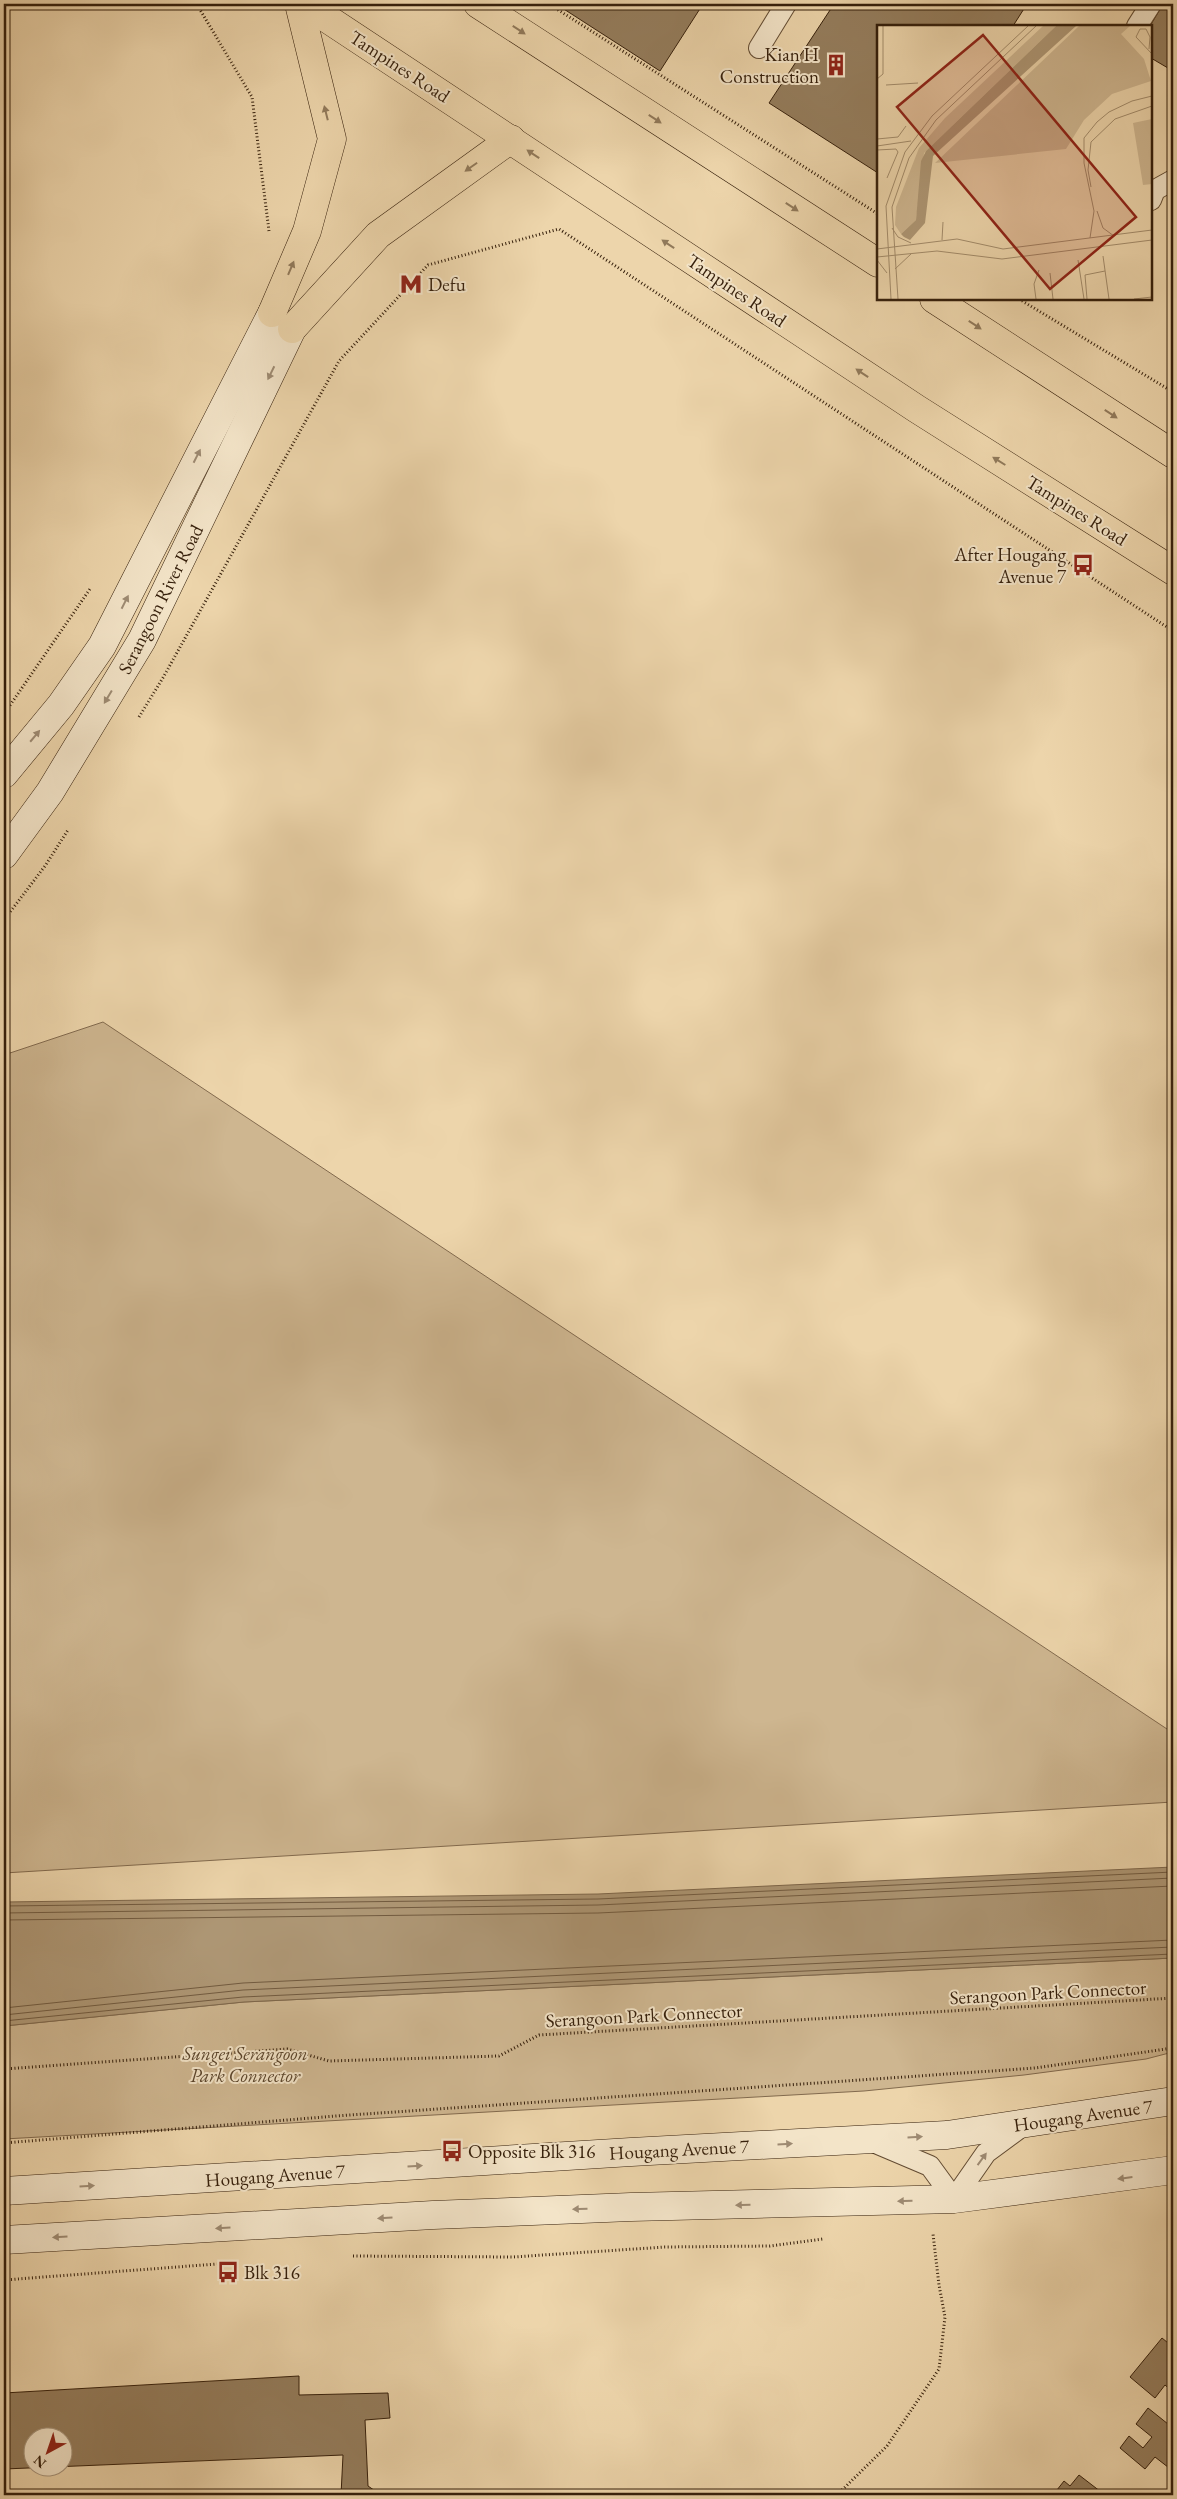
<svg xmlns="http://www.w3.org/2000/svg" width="1177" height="2499" font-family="'EB Garamond',serif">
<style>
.green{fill:#ceb690;stroke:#826a4e}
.water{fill:#ae9775;stroke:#7e674b}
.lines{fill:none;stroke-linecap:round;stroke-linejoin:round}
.shore{stroke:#725b40;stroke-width:1}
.building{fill:#957e5e;stroke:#351f0b;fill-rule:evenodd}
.lane-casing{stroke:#634c33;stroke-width:22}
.secondary-casing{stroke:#351f0b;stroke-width:29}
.primary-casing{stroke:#351f0b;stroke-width:29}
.path{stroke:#351f0b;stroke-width:3;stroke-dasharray:1 2.5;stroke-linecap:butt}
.lane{stroke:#f3e4c8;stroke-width:20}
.secondary{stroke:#f3e4c8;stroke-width:28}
.primary{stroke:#edd5ab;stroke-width:28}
.oneway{fill:#917a5b}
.oneway2{fill:#9e8b73}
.labels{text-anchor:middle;stroke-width:4;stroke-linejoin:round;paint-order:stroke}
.poi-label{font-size:19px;fill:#351f0b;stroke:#f3e4c8;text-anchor:start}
.street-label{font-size:19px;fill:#351f0b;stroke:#f3e4c8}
.park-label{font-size:19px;font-style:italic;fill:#5b452c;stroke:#f3e4c8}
.inset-road{fill:none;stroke:#a38c6b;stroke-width:1}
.view{fill:#8f2418;fill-opacity:0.15;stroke:#8f2418;stroke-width:2.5}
.inset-edge{fill:none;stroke:#351f0b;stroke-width:2.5}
</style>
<rect width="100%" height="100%" fill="#edd5ab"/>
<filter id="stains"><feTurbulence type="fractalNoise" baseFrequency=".004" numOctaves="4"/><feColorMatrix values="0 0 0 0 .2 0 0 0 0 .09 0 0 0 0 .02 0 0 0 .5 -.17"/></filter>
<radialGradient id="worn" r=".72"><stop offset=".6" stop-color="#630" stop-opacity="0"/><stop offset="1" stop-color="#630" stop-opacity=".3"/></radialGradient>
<g class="green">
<path d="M103,1022l1070,711v69l-1169,71v-818z"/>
<path d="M1173,1958v94l-27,7 -122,16 -160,16 -860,48v-113l240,-24z"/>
</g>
<path class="water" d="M1173,1867v91l-929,44 -240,24v-124l594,-8z"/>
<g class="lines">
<g class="shore">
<path d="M4,1906l594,-7 575,-27"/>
<path d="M4,1913l594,-8 575,-27"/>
<path d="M4,1920l594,-7 575,-27"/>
<path d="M4,2008l239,-25 930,-43"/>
<path d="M4,2015l239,-25 930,-43"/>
<path d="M4,2021l239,-24 930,-43"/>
</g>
</g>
<g class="building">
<path d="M556,4h147l-43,67z"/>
<path d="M834,4h193l-14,22h-135v147l-109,-70z"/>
<path d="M1163,4h10v67l-22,-13 -1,-32z"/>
<path d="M1162,2338l11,9v45l-8,-7 -10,13 -25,-21z"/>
<path d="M299,2376v19l89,-2 2,25 -25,2 3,66 13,9h-40l2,-40 -339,14v-76zM32,2436h30v30h-30z"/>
<path d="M1148,2408l20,16 5,-7v54l-18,-14 -10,12 -25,-21 9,-12 14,12 9,-11 -16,-13z"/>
<path d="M1079,2475l26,20h-52l11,-14 6,5z"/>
</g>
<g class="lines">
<g class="lane-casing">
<g id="lane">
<path d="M1137,26l14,-22"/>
<path d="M759,48l27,-44"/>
<path d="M1151,200l4,-10 18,-10"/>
<path d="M871,2141l59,25 24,33 32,-46 38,-28"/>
</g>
</g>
<g class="secondary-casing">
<g id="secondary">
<path d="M4,774l57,-69 41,-59 170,-333"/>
<path d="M4,855l46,-63 92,-152 150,-311"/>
<path d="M4,2191l627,-39 316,-17 226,-34"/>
<path d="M4,2240l429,-25 198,-8 323,-8 219,-29"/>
</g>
</g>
<g class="primary-casing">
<g id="primary">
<path d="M305,4l612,405 256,162"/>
<path d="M478,4l400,259"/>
<path d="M934,299l239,155"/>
<path d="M272,313l35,-82 25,-92 -33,-135"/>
<path d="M292,329l86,-94 133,-96"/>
</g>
</g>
<g class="path">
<path d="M193,4l6,4 53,89 17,134"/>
<path d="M549,4l329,210"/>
<path d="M1019,299l154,93"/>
<path d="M4,714l86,-125"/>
<path d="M139,717l25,-41 175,-315 89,-96 131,-36 614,402"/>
<path d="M4,920l41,-54 23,-36"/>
<path d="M4,2069l283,-20 42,12 170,-5 40,-21 634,-37"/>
<path d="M4,2143l332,-27 699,-48 138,-20"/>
<path d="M353,2256l160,1 152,-10 105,-1 53,-7"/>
<path d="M4,2280l213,-16"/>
<path d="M837,2495l50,-49 52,-77 6,-52 -6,-32 -6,-51"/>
</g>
<use href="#lane" class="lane"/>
<use href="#secondary" class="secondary"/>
<use href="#primary" class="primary"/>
</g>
<defs><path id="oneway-solid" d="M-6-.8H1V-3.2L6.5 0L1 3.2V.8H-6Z" transform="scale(1.25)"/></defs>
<g class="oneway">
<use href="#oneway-solid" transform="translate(519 30) rotate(33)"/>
<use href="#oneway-solid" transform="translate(326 113) rotate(-104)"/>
<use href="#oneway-solid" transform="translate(655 119) rotate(33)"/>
<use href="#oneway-solid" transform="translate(533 154) rotate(-146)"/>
<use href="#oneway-solid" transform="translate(471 167) rotate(145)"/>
<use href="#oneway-solid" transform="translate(792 207) rotate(33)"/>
<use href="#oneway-solid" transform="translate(668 244) rotate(-146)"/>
<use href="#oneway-solid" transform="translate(291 268) rotate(-67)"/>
<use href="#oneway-solid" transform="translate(975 325) rotate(33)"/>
<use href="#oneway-solid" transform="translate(862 373) rotate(-146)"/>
<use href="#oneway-solid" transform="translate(1111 414) rotate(33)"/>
<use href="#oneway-solid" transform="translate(999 461) rotate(-148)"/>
</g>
<g class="oneway2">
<use href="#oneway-solid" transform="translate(271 373) rotate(116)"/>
<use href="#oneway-solid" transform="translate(197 456) rotate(-63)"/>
<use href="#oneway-solid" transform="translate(125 602) rotate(-63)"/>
<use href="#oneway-solid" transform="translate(108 697) rotate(121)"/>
<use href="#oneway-solid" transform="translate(35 736) rotate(-50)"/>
<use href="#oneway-solid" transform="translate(915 2137) rotate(-4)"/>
<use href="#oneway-solid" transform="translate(785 2144) rotate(-3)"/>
<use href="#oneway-solid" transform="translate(982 2159) rotate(-54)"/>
<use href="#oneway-solid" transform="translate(415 2166) rotate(-4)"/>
<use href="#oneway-solid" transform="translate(1125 2178) rotate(173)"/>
<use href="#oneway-solid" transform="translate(87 2186) rotate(-4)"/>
<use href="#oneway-solid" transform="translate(905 2201) rotate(178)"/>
<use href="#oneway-solid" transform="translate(743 2205) rotate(178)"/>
<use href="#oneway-solid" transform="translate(580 2209) rotate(178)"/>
<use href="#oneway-solid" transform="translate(385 2218) rotate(177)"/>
<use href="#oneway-solid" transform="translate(223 2228) rotate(177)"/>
<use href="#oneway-solid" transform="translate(60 2237) rotate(177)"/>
</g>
<defs>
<g id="building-bare" transform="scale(1.725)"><path d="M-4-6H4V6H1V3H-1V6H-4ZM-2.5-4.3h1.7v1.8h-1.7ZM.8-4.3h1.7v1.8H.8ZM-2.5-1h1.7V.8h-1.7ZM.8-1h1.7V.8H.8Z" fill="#8f2418" stroke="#f3e4c8" stroke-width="2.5" paint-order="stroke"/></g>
<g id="metro-bare" transform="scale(1.725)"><path d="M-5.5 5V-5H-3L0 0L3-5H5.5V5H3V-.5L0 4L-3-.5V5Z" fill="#8f2418" stroke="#f3e4c8" stroke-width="2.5" paint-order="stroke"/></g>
<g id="bus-bare" transform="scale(1.725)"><path d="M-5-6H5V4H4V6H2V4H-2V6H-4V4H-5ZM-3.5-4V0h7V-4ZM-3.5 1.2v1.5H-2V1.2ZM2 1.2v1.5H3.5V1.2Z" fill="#8f2418" stroke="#f3e4c8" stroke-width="2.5" paint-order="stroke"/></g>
</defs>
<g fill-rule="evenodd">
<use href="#building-bare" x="836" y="65"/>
<use href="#metro-bare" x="411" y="284"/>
<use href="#bus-bare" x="1083" y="565"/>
<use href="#bus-bare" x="452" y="2151"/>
<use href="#bus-bare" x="228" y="2272"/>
</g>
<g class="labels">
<g class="poi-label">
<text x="819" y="61" text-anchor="end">Kian H<tspan x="819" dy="22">Construction</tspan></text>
<text x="428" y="291">Defu</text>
<text x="1066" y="561" text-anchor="end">After Hougang<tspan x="1066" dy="22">Avenue 7</tspan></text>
<text x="468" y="2158">Opposite Blk 316</text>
<text x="244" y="2279">Blk 316</text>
</g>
<g class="street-label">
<text transform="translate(400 66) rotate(33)" y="7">Tampines Road</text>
<text transform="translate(737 290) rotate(34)" y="7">Tampines Road</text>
<text transform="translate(1077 510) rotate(32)" y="7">Tampines Road</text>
<text transform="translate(160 599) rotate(-63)" y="7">Serangoon River Road</text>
<text transform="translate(1048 1992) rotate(-3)" y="7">Serangoon Park Connector</text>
<text transform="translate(644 2015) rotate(-3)" y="7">Serangoon Park Connector</text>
<text transform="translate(1083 2115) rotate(-8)" y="7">Hougang Avenue 7</text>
<text transform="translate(679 2149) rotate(-3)" y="7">Hougang Avenue 7</text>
<text transform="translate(275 2175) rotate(-4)" y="7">Hougang Avenue 7</text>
</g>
<g class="park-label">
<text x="245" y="2060">Sungei Serangoon<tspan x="245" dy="22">Park Connector</tspan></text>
</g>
</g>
<g transform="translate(877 25)">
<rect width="275" height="275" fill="#edd5ab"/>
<path d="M166,1h13l-132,127 -8,67 -15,14 -6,-9 1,-18 23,-59 26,-30zM202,1h51l-9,8 23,25 7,22 -39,13 -28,26 -18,29 -131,14zM275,94v65l-9,1 -10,-62z" fill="#ceb690"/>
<path d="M179,1h20l-143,130 -8,67 -15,17 -6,-3 -3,-3 15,-14 5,-59 5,-10z" fill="#ae9775"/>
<path class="inset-road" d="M272,24l1,-12 -4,-8h-6l-4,8 16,17M0,54l6,-5v-48M9,60l32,-2M0,114l21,-2 8,-11M0,121l34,-5M0,125l19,-1 2,3 -11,26M214,162l-3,-17 3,-28 24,-23 37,-13M217,186l-10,-48v-25l13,-16 12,-10 23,-11 20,-5M220,186l6,17 11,8M15,203l6,9 13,6M213,213l4,-27M65,215l1,-18M0,224l80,-10 46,10 149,-19M226,231l6,43M0,232l60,-6 65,8 150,-19M0,235l10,13M201,235l6,39M18,244l16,-15M173,248l3,26M14,274l-5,-93 19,-54 27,-36 96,-90M21,274l-6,-92 17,-49 27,-38 100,-94M159,274l-2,-15 5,-14M210,274l-2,-24 20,-4M257,274l18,-2"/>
<path class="view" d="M106,10l153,182 -86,72 -153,-182z"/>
<rect width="275" height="275" class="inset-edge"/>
</g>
<rect width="1177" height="2499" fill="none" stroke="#edd5ab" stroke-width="20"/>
<rect x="5" y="5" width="1167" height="2489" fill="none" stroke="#351f0b" stroke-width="2.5"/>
<rect x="10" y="10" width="1157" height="2479" fill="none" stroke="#351f0b"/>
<g transform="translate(48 2452) rotate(220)"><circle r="24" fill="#f3e4c8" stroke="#a7957c"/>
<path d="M0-4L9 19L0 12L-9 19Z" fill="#8f2418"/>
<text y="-8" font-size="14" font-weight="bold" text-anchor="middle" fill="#351f0b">N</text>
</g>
<rect width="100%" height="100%" filter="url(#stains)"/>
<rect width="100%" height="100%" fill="url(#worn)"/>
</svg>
